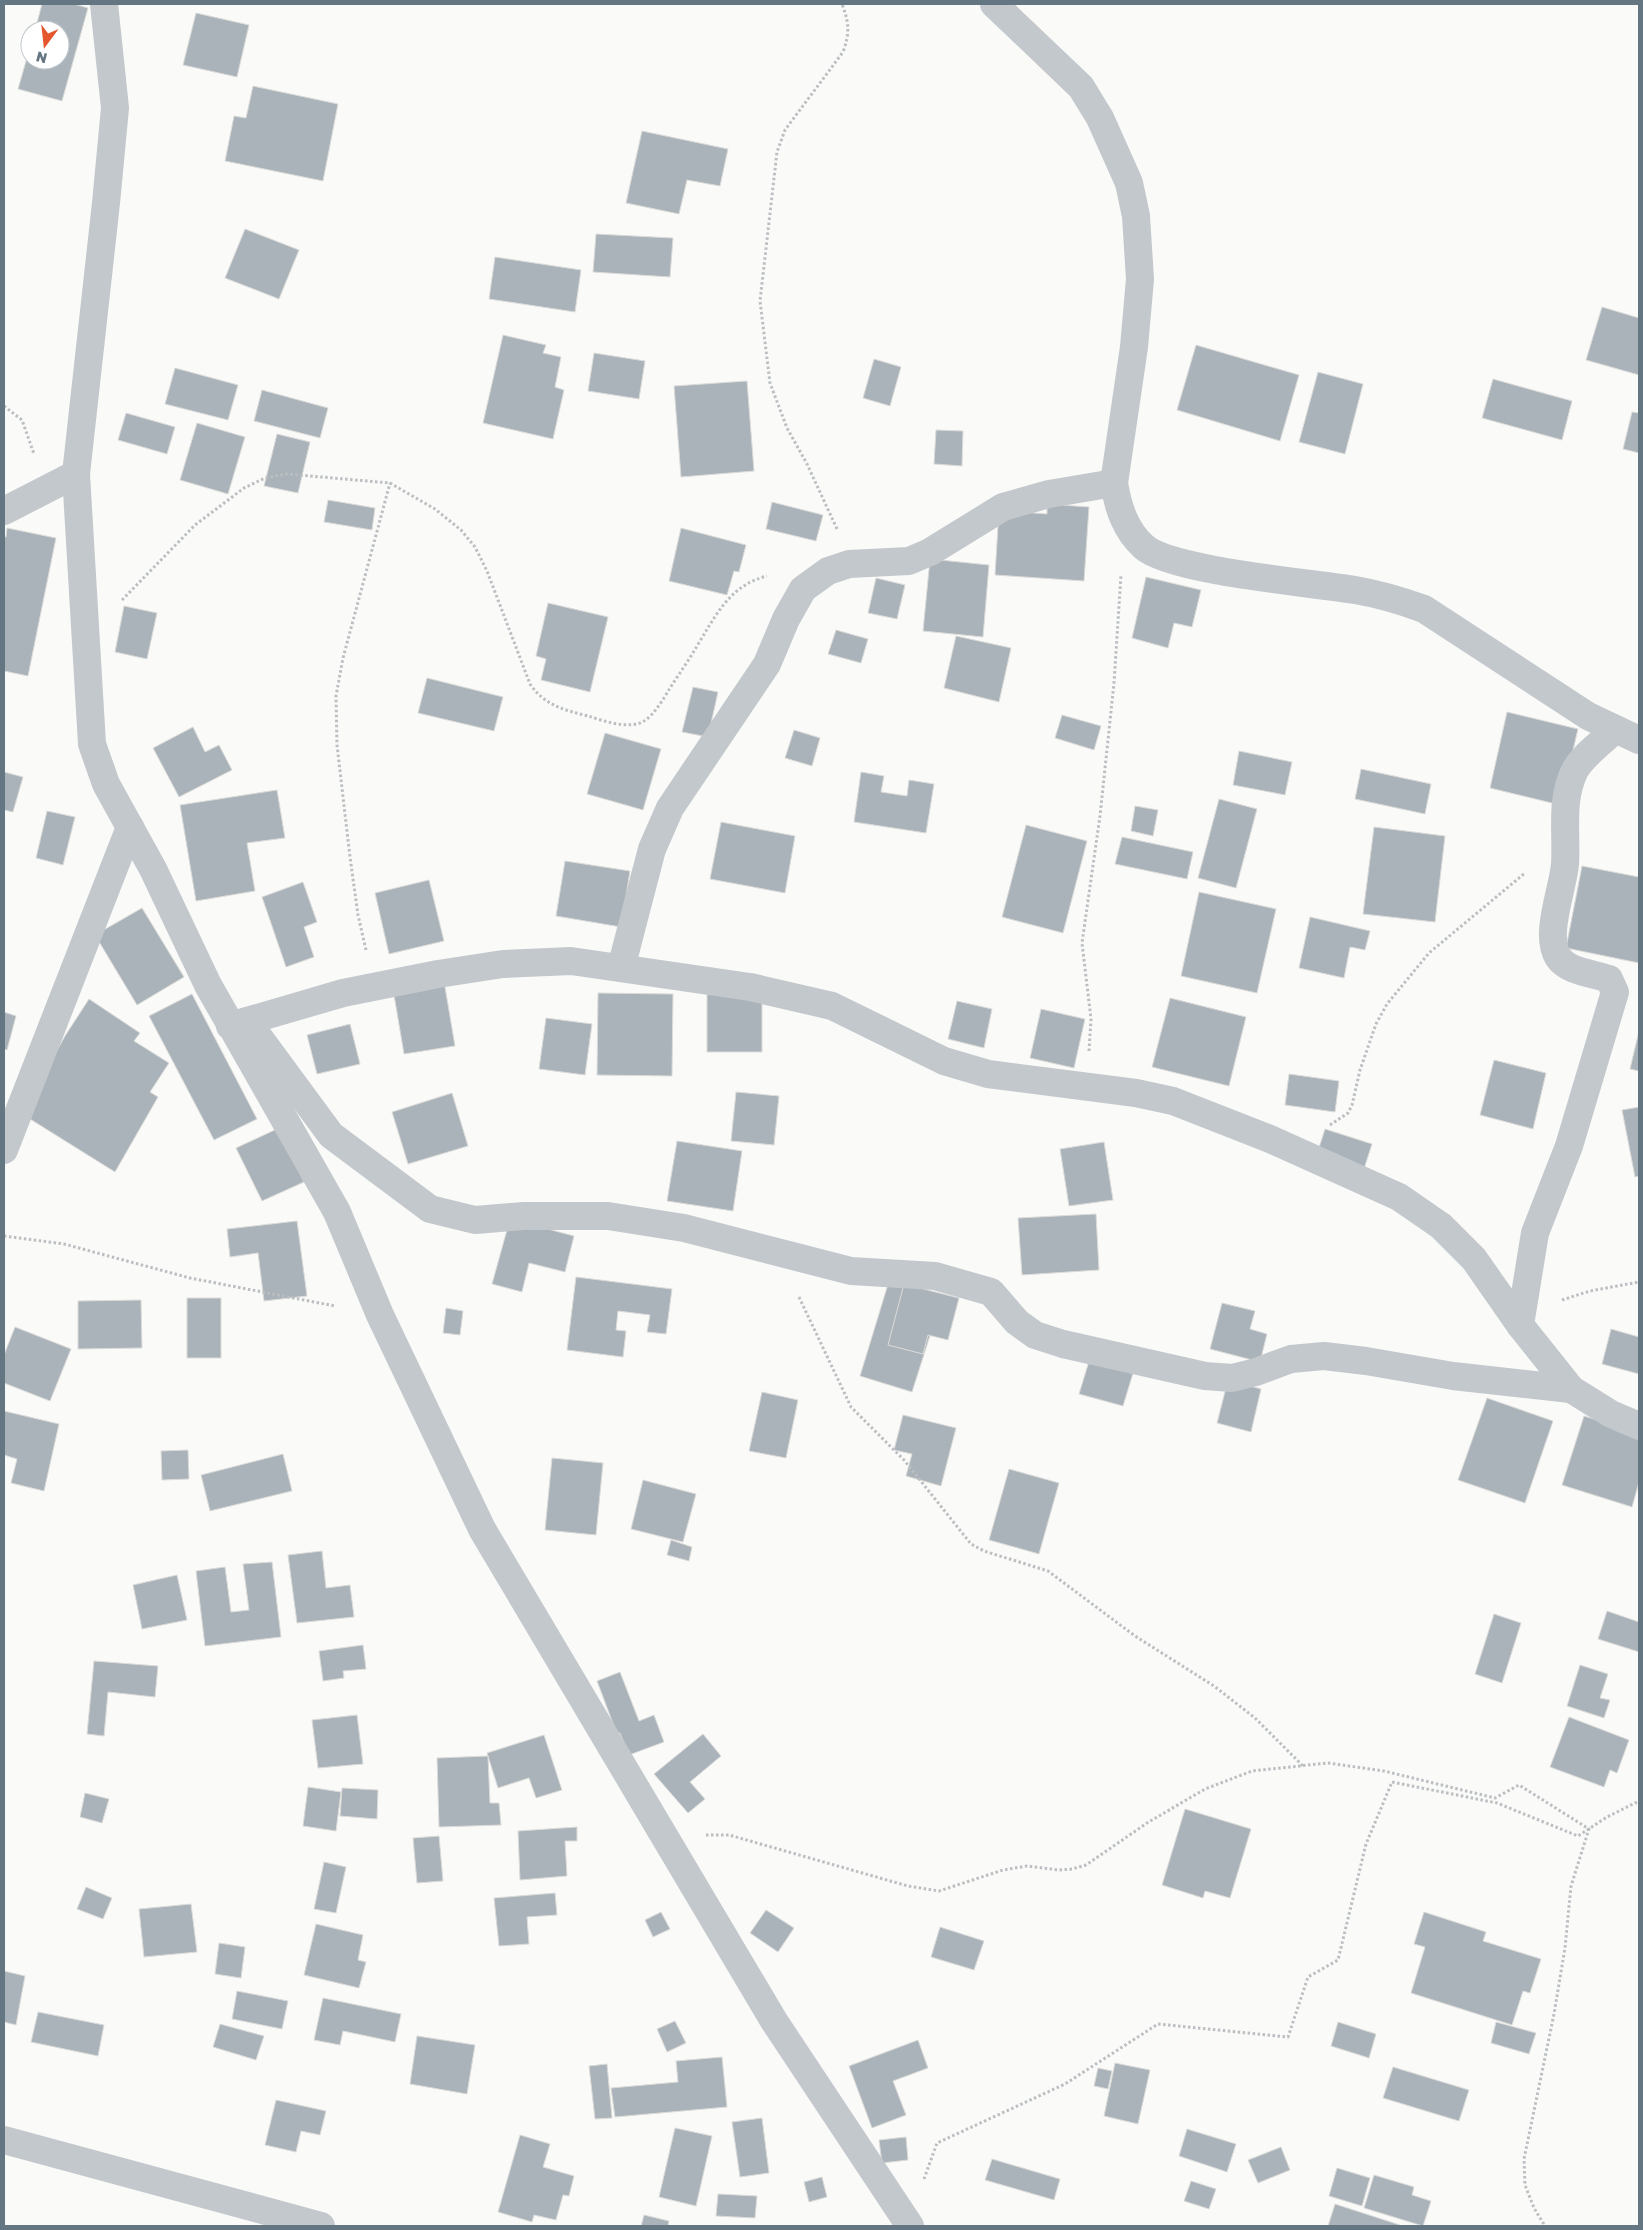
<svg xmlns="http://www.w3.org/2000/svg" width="1643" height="2230" font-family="'Golos Text',sans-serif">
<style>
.building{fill:#aab3b9;stroke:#dcdcda}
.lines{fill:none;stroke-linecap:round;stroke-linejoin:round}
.path{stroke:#bbbfc2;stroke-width:3;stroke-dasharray:2.5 2.5;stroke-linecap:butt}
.minor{stroke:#c3c8cc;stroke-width:28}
</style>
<rect width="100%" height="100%" fill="#fafaf8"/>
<g class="building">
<path d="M42,4h32l14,4 -26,93 -44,-12 12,-42v13h30v-30h-25z"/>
<path d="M196,13l53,12 -12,52 -54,-12z"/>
<path d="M253,86l85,18 -15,77 -98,-20 9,-45 12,2z"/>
<path d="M642,131l86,18 -8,37 -33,-6 -8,34 -53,-11z"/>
<path d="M245,229l54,21 -20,49 -54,-21z"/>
<path d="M596,234l77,4 -3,39 -77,-5z"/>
<path d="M495,257l86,13 -6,42 -86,-13z"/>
<path d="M1602,307l37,11v57l-53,-15z"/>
<path d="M503,335l43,10 -3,8 18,4 -6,30 9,3 -11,49 -70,-16z"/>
<path d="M1196,345l103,30 -19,66 -103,-31z"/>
<path d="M594,353l51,8 -6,38 -51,-8z"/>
<path d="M874,359l27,8 -11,39 -27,-8z"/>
<path d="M175,368l63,17 -10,35 -63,-16z"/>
<path d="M1318,372l45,12 -18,70 -46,-12z"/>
<path d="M1493,379l79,22 -10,39 -80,-22z"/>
<path d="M747,381l7,90 -73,6 -7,-91z"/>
<path d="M262,390l66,18 -8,30 -66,-17z"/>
<path d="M1632,412l7,1v40l-16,-4z"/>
<path d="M126,413l49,14 -8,27 -49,-14z"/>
<path d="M197,423l48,14 -17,57 -48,-14z"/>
<path d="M936,430l27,1 -1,35 -28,-2z"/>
<path d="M277,434l33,8 -12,51 -34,-7z"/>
<path d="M328,500l47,8 -3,22 -48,-8z"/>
<path d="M772,502l51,13 -7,26 -50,-12z"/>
<path d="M1047,504l42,3 -5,74 -89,-6 4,-65 48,4z"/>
<path d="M7,528l49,10 -28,138 -24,-5v-134h2z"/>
<path d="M681,528l65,17 -7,27 -5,-1 -7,24 -58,-14z"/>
<path d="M930,559l59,6 -6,72 -60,-6z"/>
<path d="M1146,577l55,13 -9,37 -18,-4 -6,25 -36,-10z"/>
<path d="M876,578l29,7 -8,34 -29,-6z"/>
<path d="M548,603l60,14 -18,75 -49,-12 5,-21 -10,-3z"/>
<path d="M124,606l33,7 -10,46 -32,-7z"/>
<path d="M836,630l32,9 -7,24 -33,-9z"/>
<path d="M956,636l55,12 -12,54 -55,-14z"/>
<path d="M427,678l76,19 -9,34 -76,-18z"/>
<path d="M693,687l25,5 -10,45 -26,-5z"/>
<path d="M1507,712l71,17 -18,76 -70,-17z"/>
<path d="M1062,715l39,11 -7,24 -39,-12z"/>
<path d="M193,727l12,25 14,-7 13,25 -53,27 -26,-49z"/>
<path d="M794,730l26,8 -8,28 -27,-8z"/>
<path d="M605,733l56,16 -18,61 -56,-16z"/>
<path d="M1239,751l53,11 -7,33 -52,-10z"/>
<path d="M1361,769l70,15 -6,30 -70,-15z"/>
<path d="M4,772l19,5 -10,35 -9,-2z"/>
<path d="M861,772l23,4 -3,16 26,4 2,-16 25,4 -8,49 -72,-11z"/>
<path d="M277,790l8,48 -38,5 8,48 -59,10 -16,-96z"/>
<path d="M1219,799l38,10 -21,79 -38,-10z"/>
<path d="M1135,806l23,4 -5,26 -22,-5z"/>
<path d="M47,811l28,6 -12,48 -27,-7z"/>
<path d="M721,822l74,14 -10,57 -75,-14z"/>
<path d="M1026,825l61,16 -24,92 -61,-16z"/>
<path d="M1374,827l71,9 -10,86 -72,-8z"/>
<path d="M1122,837l71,15 -6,27 -72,-15z"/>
<path d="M565,861l65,10 -9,56 -65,-11z"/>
<path d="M1582,866l57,11v86l-73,-15z"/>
<path d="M429,880l15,61 -55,13 -14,-61z"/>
<path d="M303,882l14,40 -13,5 10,30 -28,10 -24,-70z"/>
<path d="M1199,892l77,17 -19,84 -76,-17z"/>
<path d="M142,908l42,69 -47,28 -42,-70z"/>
<path d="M1310,917l60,14 -5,19 -15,-3 -6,31 -45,-10z"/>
<path d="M444,981l11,65 -51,8 -11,-65z"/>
<path d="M598,993l75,1 -1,82 -75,-1z"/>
<rect x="707" y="993" width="55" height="59"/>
<path d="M192,994l65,125 -43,21 -65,-124z"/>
<path d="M1170,998l76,19 -17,69 -77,-19z"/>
<path d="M89,999l51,34 -6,8 35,22 -19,29 8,5 -43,75 -93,-58 43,-78z"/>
<path d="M957,1001l35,8 -8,39 -36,-9z"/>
<path d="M1041,1009l44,10 -11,49 -44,-10z"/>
<path d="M4,1012l12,4 -9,34 -3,-1z"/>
<path d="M546,1018l46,6 -7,51 -46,-6z"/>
<path d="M350,1024l10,40 -43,10 -10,-39z"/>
<path d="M1639,1031v40l-9,-2z"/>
<path d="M1494,1060l52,13 -13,56 -53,-14z"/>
<path d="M1289,1074l50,7 -4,31 -50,-7z"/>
<path d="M736,1092l43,4 -5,49 -43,-4z"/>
<path d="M452,1093l16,53 -60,18 -16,-52z"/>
<path d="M1639,1107v69l-4,1 -13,-67z"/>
<path d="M279,1128l25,54 -42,19 -26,-53z"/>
<path d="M1325,1129l47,15 -9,28 -47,-15z"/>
<path d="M677,1141l65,10 -9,60 -66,-10z"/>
<path d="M1104,1142l9,58 -44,6 -9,-57z"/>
<path d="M1096,1214l3,56 -77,5 -4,-57z"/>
<path d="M510,1219l64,17 -9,36 -36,-9 -7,29 -30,-8z"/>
<path d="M297,1221l10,75 -43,5 -6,-48 -28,4 -3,-28z"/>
<path d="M576,1277l96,12 -6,45 -19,-2 3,-17 -32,-4 -2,19 10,1 -3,26 -56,-7z"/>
<path d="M889,1281l53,17 -30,94 -52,-16z"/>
<path d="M904,1284l55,14 -11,42 -20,-5 -5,19 -35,-9z"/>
<rect x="187" y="1298" width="34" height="60"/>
<path d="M141,1300l1,48 -64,1v-48z"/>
<path d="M1222,1303l33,8 -5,18 17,5 -7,28 -50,-13z"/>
<path d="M446,1308l17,3 -3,24 -17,-2z"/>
<path d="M15,1327l56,22 -21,52 -46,-18v-28z"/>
<path d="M1611,1329l28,8v37l-37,-10z"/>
<path d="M1090,1358l44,12 -11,36 -44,-12z"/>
<path d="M1228,1380l33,9 -10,43 -34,-9z"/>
<path d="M762,1392l36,8 -12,58 -37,-7z"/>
<path d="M1487,1398l66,23 -28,82 -67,-23z"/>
<path d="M4,1411l55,13 -15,67 -33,-8 6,-24 -13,-4z"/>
<path d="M903,1415l53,13 -15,58 -35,-10 6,-22 -18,-4z"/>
<path d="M1584,1416l55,17v49l-7,25 -70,-22z"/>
<path d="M188,1450l1,29 -27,1 -1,-29z"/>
<path d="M283,1454l9,37 -82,20 -9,-36z"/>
<path d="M552,1458l51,5 -7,72 -51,-5z"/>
<path d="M1009,1469l50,14 -20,71 -50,-14z"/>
<path d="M643,1480l53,14 -13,48 -52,-13z"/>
<path d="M671,1540l21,7 -3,14 -22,-6z"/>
<path d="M322,1551l4,37 24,-3 4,32 -57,6 -9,-68z"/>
<path d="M272,1562l9,75 -76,9 -9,-75 29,-4 6,45 18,-2 -6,-46z"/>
<path d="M177,1575l10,45 -45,9 -9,-44z"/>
<path d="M1607,1611l32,11v30l-41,-13z"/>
<path d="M1494,1614l27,9 -19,60 -27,-9z"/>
<path d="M363,1645l3,24 -23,2 1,7 -21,3 -4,-30z"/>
<path d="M94,1661l64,5 -3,31 -47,-5 -4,44 -17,-2z"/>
<path d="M1580,1665l28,9 -8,24 10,2 -6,18 -37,-12z"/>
<path d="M620,1672l19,49 15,-6 10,27 -35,13 -9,-22 -3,1 -20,-53z"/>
<path d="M357,1715l6,49 -45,4 -6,-48z"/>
<path d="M1569,1717l60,23 -12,33 -7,-3 -6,17 -54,-20z"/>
<path d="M703,1734l18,22 -31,26 15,17 -17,14 -34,-39z"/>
<path d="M544,1735l18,55 -26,8 -7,-20 -31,10 -11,-35z"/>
<path d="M488,1756l2,47h9l2,22 -62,2 -2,-69z"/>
<path d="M308,1787l33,5 -5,39 -33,-5z"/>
<path d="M342,1788l36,2 -1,29 -37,-3z"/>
<path d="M85,1793l24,6 -7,24 -22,-6z"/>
<path d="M1185,1809l66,20 -21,69 -25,-7 -2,7 -41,-13z"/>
<path d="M577,1827v14h-12l2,35 -47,4 -2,-49z"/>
<path d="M439,1836l4,45 -26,2 -4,-45z"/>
<path d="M324,1862l22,5 -10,46 -22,-4z"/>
<path d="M86,1887l26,11 -9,21 -26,-10z"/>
<path d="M555,1893l2,22 -30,2 2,27 -30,2 -5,-48z"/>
<path d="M191,1904l6,48 -53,5 -5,-48z"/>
<path d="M766,1910l28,18 -16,24 -28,-19z"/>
<path d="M661,1912l9,17 -17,8 -8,-17z"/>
<path d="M1424,1912l62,20 -3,9 58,18 -11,34 -7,-2 -11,34 -101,-32 14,-46 -11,-3z"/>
<path d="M316,1924l47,11 -5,25 8,2 -7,26 -55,-13z"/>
<path d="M940,1927l44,14 -10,29 -43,-13z"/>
<path d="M219,1943l26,4 -4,31 -26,-4z"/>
<path d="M4,1971l21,5 -9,49 -12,-3z"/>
<path d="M237,1991l51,10 -6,28 -50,-10z"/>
<path d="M323,1998l78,16 -6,28 -52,-11 -3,14 -26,-5z"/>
<path d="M38,2012l66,13 -6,31 -67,-14z"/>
<path d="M675,2021l11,22 -19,9 -10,-23z"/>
<path d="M1338,2022l38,12 -7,24 -38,-12z"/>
<path d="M1496,2022l40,11 -7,21 -38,-11z"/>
<path d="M220,2024l44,12 -8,24 -43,-13z"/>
<path d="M417,2036l58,9 -8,49 -57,-10z"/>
<path d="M918,2040l10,28 -35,13 13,34 -34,13 -23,-62z"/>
<path d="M722,2057l5,50 -112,10 -4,-29 67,-6 -2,-21z"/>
<path d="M1115,2063l35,7 -12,54 -34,-8z"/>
<path d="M607,2064l5,54 -17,1 -6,-53z"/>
<path d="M1393,2067l76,23 -10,31 -76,-23z"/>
<path d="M1098,2068l14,3 -4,18 -14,-3z"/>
<path d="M276,2100l50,11 -6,24 -19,-4 -5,21 -31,-7z"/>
<path d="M762,2118l7,55 -29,4 -8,-55z"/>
<path d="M675,2128l37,8 -16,70 -37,-9z"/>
<path d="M1187,2129l49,15 -9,28 -48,-16z"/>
<path d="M520,2135l30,9 -7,23 31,9 -5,20 -6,-1 -7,25 -22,-5 -2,7 -34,-10z"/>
<path d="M906,2137l2,23 -26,3 -3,-23z"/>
<path d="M1281,2147l9,23 -32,13 -10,-23z"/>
<path d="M992,2159l68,20 -6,21 -69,-20z"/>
<path d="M1337,2168l33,10 -8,28 -33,-10z"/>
<path d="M1374,2175l40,12 -2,8 19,6 -8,25 -59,-18z"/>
<path d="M822,2177l5,20 -18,5 -5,-20z"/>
<path d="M1191,2181l25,8 -7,20 -25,-8z"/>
<path d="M718,2194l39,2 -2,22 -39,-2z"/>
<path d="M1335,2204l65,21v1h-72z"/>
<path d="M644,2215l25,6 -1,5h-27z"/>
</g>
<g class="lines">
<g class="path">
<path d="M4,406l18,14 12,34"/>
<path d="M837,529l-30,-65 -20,-36 -17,-45 -10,-82 17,-149 8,-22 58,-78c7,-19 6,-30 -1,-48"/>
<path d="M122,600l73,-75 49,-37 21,-10 22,-4 103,9 45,26 26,21 14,17 12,24 43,113c14,21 34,26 58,32 16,5 41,14 56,5 11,-7 20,-23 26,-33 9,-14 19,-28 27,-42 19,-31 33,-61 70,-70"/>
<path d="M366,950l-8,-35 -8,-58 -13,-112 -1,-49 7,-38 47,-175"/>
<path d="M1089,1051l2,-32 -9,-76 18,-127 14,-133 7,-108"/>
<path d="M1330,1125l18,-12 4,-8 8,-35 16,-46 11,-20 42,-51 96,-80"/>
<path d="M4,1236l60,8 126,34 145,28"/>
<path d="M799,1297l52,110 53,53 67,84 13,7 64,20 87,65 79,50 41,32 48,48"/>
<path d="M1562,1300l28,-9 49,-9"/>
<path d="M706,1835h23l179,51 31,5 64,-21 24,-4 32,4 13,-1 14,-4 61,-42 58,-34 47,-18 76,-8 56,8 111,27 24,-13 70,44 -18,57 -6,62 -11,66 -30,145 1,26 9,23 11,18"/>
<path d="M924,2179l13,-36 128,-59 93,-60 130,13 20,-60 30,-17 28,-116 26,-62 105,21 81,33 29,-19 32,-16"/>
</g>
<g class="minor">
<path d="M104,4l11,104 -9,95 -30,271 16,270 14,40 47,85 55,116 129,227 43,103 102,214 292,492 136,205"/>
<path d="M994,4l87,83 19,31 29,65 7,33 4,63 -6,68 -20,136c4,24 11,47 30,64 27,24 169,36 211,43 24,4 47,11 69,19l164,107 51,24"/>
<path d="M4,511l72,-37"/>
<path d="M621,968l31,-119 18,-41 97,-144 19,-45 17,-30 25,-18 21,-7 60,-3 21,-9 73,-45 46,-13 65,-11"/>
<path d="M247,1021l84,114 99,74 45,11 49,-4h84l76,12 167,43 84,5 56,16 26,30 18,13 28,9 142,32 27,2 24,-6 35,-13 33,-3 42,5 87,15 118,13"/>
<path d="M230,1026l113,-33 95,-19 65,-10 68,-3 179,26 82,19 112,55 44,13 148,19 37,8 97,38 129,58 42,29 33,33 46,66 51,64 40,25 28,12"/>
<path d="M4,1150l126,-323"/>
<path d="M1520,1325l15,-92 34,-87 46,-154 -6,-13c-17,-6 -41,-7 -51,-22 -14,-22 5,-68 7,-93 2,-32 -5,-64 10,-94 9,-16 27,-27 40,-41"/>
<path d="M4,2140l317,86"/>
</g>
</g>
<rect width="1643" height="2230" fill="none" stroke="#657683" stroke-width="10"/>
<g transform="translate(45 45) rotate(195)"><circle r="24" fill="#ffffff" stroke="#c1c8cd"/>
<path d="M0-4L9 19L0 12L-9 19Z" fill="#e4572e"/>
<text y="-8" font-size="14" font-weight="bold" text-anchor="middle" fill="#657683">N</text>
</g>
</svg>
